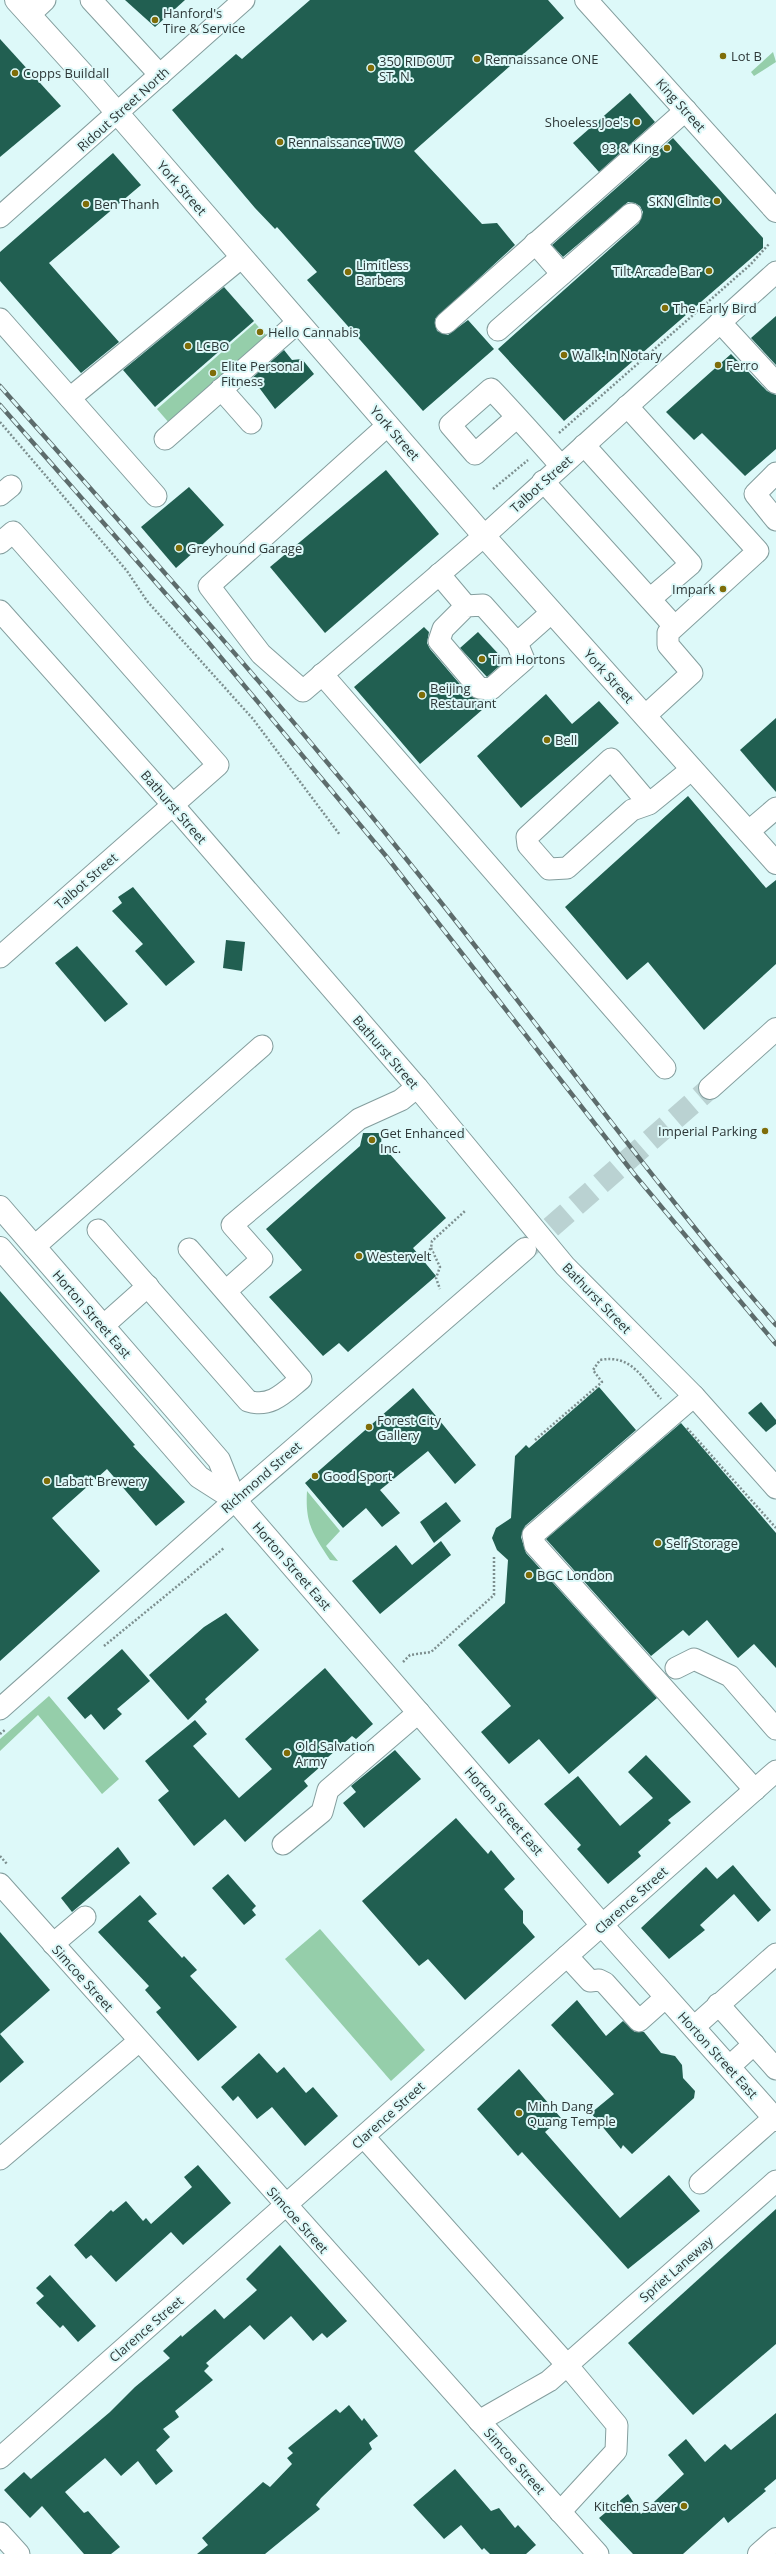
<svg xmlns="http://www.w3.org/2000/svg" width="776" height="2554" font-family="'Open Sans',sans-serif">
<style>
.green{fill:#95ceaa}
.building{fill:#215f51}
.lines{fill:none;stroke-linecap:round;stroke-linejoin:round}
.major-tunnel{stroke:#bad2d2;stroke-width:22;stroke-dasharray:22 11;stroke-linecap:butt}
.minor-casing{stroke:#849e9e;stroke-width:23}
.major-casing{stroke:#849e9e;stroke-width:24}
.path{stroke:#7d8f8f;stroke-width:2.5;stroke-dasharray:2 2;stroke-linecap:butt}
.minor{stroke:#fff;stroke-width:21}
.major{stroke:#fff;stroke-width:22}
.rail-casing{stroke:#5d6c6c;stroke-width:4.5}
.rail{stroke:#ddf9f9;stroke-width:3;stroke-dasharray:9;stroke-linecap:butt}
.poi-dot{fill:#7f6d09;stroke:#ddf9f9;stroke-width:1.5}
.labels{text-anchor:middle;stroke-width:4;stroke-linejoin:round;paint-order:stroke}
.poi-label{font-size:13px;fill:#2d3737;stroke:#ddf9f9;text-anchor:start}
.street-label{font-size:13px;fill:#2d3737;stroke:#ddf9f9}
</style>
<rect width="100%" height="100%" fill="#ddf9f9"/>
<g class="green">
<path d="M773,52l3,10 -22,14 -3,-4z"/>
<path d="M255,323l13,14 -98,87 -13,-15z"/>
<path d="M307,1491l33,40 -14,15 12,15 -8,-1c-17,-26 -25,-36 -23,-69z"/>
<path d="M49,1696l70,83 -17,15 -64,-79 -38,36v-12z"/>
<path d="M320,1929l105,121 -34,31 -106,-122z"/>
</g>
<g class="building">
<path d="M125,0h60l-30,27z"/>
<path d="M310,0h238l16,18 -150,133 68,73 15,-1 18,22 -80,74 2,12 11,4 20,-15 26,29 -71,62 -116,-131 10,-8 -40,-45 -2,2 -20,-21 -83,-98 64,-56 6,5z"/>
<path d="M0,39l61,67 -61,51z"/>
<path d="M630,93l25,29 -56,50 -26,-29z"/>
<path d="M673,138l90,100v10l-199,173 -66,-72 141,-126 4,-11 -3,-6 -5,-3 -7,-1 -65,55 -11,-12z"/>
<path d="M113,153l28,32 -92,78 70,79 -38,31 -81,-92v-29z"/>
<path d="M224,287l30,34 -99,86 -32,-37z"/>
<path d="M776,316v49l-25,-27z"/>
<path d="M284,350l8,10 10,-1 12,15 -39,35 -23,-31z"/>
<path d="M731,354l36,37 9,4v54l-31,27 -43,-43 -8,7 -28,-28z"/>
<path d="M386,470l53,64 -114,99 -55,-66z"/>
<path d="M189,487l35,38 -48,43 -35,-41z"/>
<path d="M424,627l5,5 -2,11 3,6 40,47 20,7 -70,61 -66,-77z"/>
<path d="M478,632l27,29 -18,16 -27,-29z"/>
<path d="M546,694l26,30 27,-23 20,22 -98,85 -44,-52z"/>
<path d="M776,718v74l-36,-42z"/>
<path d="M688,796l78,92 10,-8v84l-72,66 -56,-68 -21,18 -62,-73z"/>
<path d="M133,887l62,75 -29,24 -31,-35 8,-7 -31,-33 10,-8 -4,-6z"/>
<path d="M226,940l19,2 -3,29 -19,-3z"/>
<path d="M77,946l51,58 -23,18 -50,-59z"/>
<path d="M363,1133h19l-1,11 65,74 -33,30 23,28 -88,76 -9,-9 -16,13 -54,-59 33,-27 -36,-41 94,-83z"/>
<path d="M0,1291l135,154 -2,1 52,56 -29,24 -49,-57 -55,49 48,53 -100,90z"/>
<path d="M599,1387l37,43 -111,96 -4,11 5,16 131,145 -88,76 -30,-35 -30,25 -28,-32 30,-26 -53,-61 47,-42 3,-43 -11,-10 -5,-12 4,-10 15,-10 4,-62 11,-11 3,3z"/>
<path d="M413,1388l63,77 -21,19 -27,-33 -48,39 20,23 -18,14 -16,-19 -23,20 -38,-45z"/>
<path d="M761,1402l15,18v4l-10,8 -18,-19z"/>
<path d="M681,1423l95,110v135l-22,-24 -16,14 -31,-38 -18,16 -6,-6 -32,26 -105,-117z"/>
<path d="M446,1502l15,19 -27,22 -14,-21z"/>
<path d="M441,1541l10,14 -71,59 -28,-33 44,-36 16,20z"/>
<path d="M226,1613l33,37 -54,49 2,3 -19,18 -39,-45 55,-48z"/>
<path d="M122,1649l28,32 -33,28 5,5 -18,16 -13,-16 -6,5 -18,-21z"/>
<path d="M325,1668l48,56 -17,15 -4,-3 -33,29 1,2 -16,14 4,5 -63,56 -20,-23 -31,27 -36,-46 11,-9 -24,-30 50,-41 12,14 -14,12 46,52 33,-29 -27,-30z"/>
<path d="M395,1750l26,29 -57,49 -21,-25 13,-11 -5,-6z"/>
<path d="M646,1755l45,47 -23,18 3,3 -33,29 3,4 -33,28 -31,-35 4,-4 -37,-41 34,-28 42,50 33,-28 -25,-26z"/>
<path d="M456,1818l32,36 3,-4 24,29 -11,10 19,22v12l12,14 -70,63 -37,-41 -9,7 -57,-65z"/>
<path d="M118,1847l12,16 -58,49 -11,-14z"/>
<path d="M733,1865l38,45 -13,12 -24,-28 -34,31 5,5 -36,29 -28,-31 65,-61 11,12z"/>
<path d="M228,1874l28,32 -4,4 4,5 -12,10 -32,-37z"/>
<path d="M140,1895l17,19 -9,7 34,37 2,-2 13,14 -7,6 47,51 -39,34 -42,-49 5,-4 -16,-18 4,-4 -51,-54z"/>
<path d="M0,1932l50,58 -50,44z"/>
<path d="M577,2000l29,36 17,-15 12,11h9l17,21 14,3 7,9 1,13 12,13 -1,7 -62,56 -9,-9 -2,4 -30,-36 23,-19 -63,-69z"/>
<path d="M0,2034l24,28 -24,21z"/>
<path d="M259,2053l18,20 7,-6 22,26 7,-6 25,29 -33,30 -33,-39 -15,12 -19,-23 -5,5 -12,-14z"/>
<path d="M519,2069l42,49 -16,14 75,86 49,-43 31,36 -72,58 -106,-117 -4,4 -41,-47z"/>
<path d="M198,2165l33,38 -48,42 -12,-13 -55,50 -25,-27 -5,4 -12,-14 37,-35 2,2 13,-11 17,20 3,-3 5,6 41,-37 -8,-10z"/>
<path d="M776,2209v135l-83,71 -65,-72z"/>
<path d="M280,2245l67,76 -20,17 -5,-5 -9,8 -22,-25 -27,24 -14,-15 -44,38 3,3 -5,5 9,9 -38,31 4,6 -16,12 7,8 -14,13 17,21 -17,14 -18,-24 -17,15 -16,-18 -40,34 19,21 4,-2 32,36 -9,7h-27l-42,-48 -12,12 -26,-28 20,-18 7,7 79,-67 25,-25 35,-29 -7,-7 18,-16 1,2 33,-28 9,10 33,-29 -11,-11z"/>
<path d="M50,2275l46,51 -18,16 -15,-17 -3,3 -24,-25 8,-7 -8,-8z"/>
<path d="M349,2405l13,16 2,-3 14,18 -9,7 3,6 -51,49 -5,7 4,4 -55,45h-68l11,-9 -6,-7 61,-56 7,5 22,-23 -5,-6 6,-5 -5,-5 48,-39 4,4z"/>
<path d="M776,2413v66l-12,10 2,2 -38,32 -4,-6 -41,37h-50l-34,-36 29,-24 13,20 43,-40 -16,-19 18,-16 19,23 20,-18 6,6z"/>
<path d="M455,2469l36,42 8,-3 16,20 3,-3 18,20 -10,9h-36l-6,-6 -2,2 -21,-25 -17,14 -31,-34z"/>
</g>
<g class="lines">
<path class="major-tunnel" d="M526,1249l184,-161"/>
<g class="minor-casing">
<g id="minor">
<path d="M91,0l69,75"/>
<path d="M29,15l16,-15"/>
<path d="M0,217l244,-217"/>
<path d="M535,243l27,31"/>
<path d="M0,319l156,177"/>
<path d="M720,322l56,61"/>
<path d="M446,323l240,-213"/>
<path d="M498,330l133,-116"/>
<path d="M221,389l30,34"/>
<path d="M70,398l172,-141"/>
<path d="M627,406l131,145 -90,82v12l24,28 -47,43"/>
<path d="M517,417l-42,37 -25,-29 41,-36c24,25 47,51 70,77"/>
<path d="M388,425l-179,161 52,68 42,37 181,-155 292,-264"/>
<path d="M165,439l133,-117"/>
<path d="M584,445l107,119 -41,35"/>
<path d="M776,473l-21,21 21,26"/>
<path d="M543,481l131,145"/>
<path d="M0,495l11,-9"/>
<path d="M0,543l13,-11 205,233 -218,192"/>
<path d="M439,574l27,32"/>
<path d="M0,611l173,194 244,282 148,179 129,130 82,92"/>
<path d="M517,643l-34,-38 -17,1 -23,23 -4,12 40,47 12,1 33,-29 -7,-17 35,-31"/>
<path d="M322,674l343,394"/>
<path d="M649,804l-38,-45 -84,78 1,8 21,24 18,-1 65,-58 17,-6 43,-35"/>
<path d="M748,832l28,-24"/>
<path d="M98,1230l150,171c23,7 36,-8 53,-22l-112,-130"/>
<path d="M34,1247l228,-201"/>
<path d="M226,1291l36,-32 -30,-34 127,-106 42,-19 16,-13"/>
<path d="M103,1326l45,-40"/>
<path d="M694,1396l-161,139 2,10 220,245"/>
<path d="M676,1668l18,-9 36,17 46,53"/>
<path d="M0,1709l235,-209"/>
<path d="M283,1844l39,-32 6,-22 91,-78"/>
<path d="M0,1884l598,670"/>
<path d="M53,1944l32,-27"/>
<path d="M567,1956l23,25 9,-1 6,3 34,38 27,-24"/>
<path d="M718,2004l58,65"/>
<path d="M694,2027l82,-73"/>
<path d="M729,2067l25,-23"/>
<path d="M364,2137l203,228 50,60 -1,26 -56,61"/>
<path d="M0,2159l139,-118"/>
<path d="M700,2183l76,-67"/>
<path d="M479,2421l70,-40 227,-200"/>
<path d="M0,2458l776,-687"/>
<path d="M0,2533l19,21"/>
</g>
</g>
<g class="major-casing">
<g id="major">
<path d="M16,0l77,85 391,451 292,327"/>
<path d="M586,0l190,211"/>
<path d="M710,1088l66,-59"/>
<path d="M0,1207l219,253 16,40"/>
<path d="M0,1248l199,229 36,23 367,425 174,195"/>
<path d="M235,1500l290,-251"/>
<path d="M759,2554l17,-15"/>
</g>
</g>
<g class="path">
<path d="M0,422l127,149 20,30 106,118 87,116"/>
<path d="M559,433l191,-168 19,-21"/>
<path d="M493,489l35,-29"/>
<path d="M431,1248l9,19 -4,11 4,11"/>
<path d="M424,1256l7,-8 1,-7 33,-30"/>
<path d="M687,1428l89,100"/>
<path d="M535,1440l67,-58 -9,-12 7,-10c32,-6 42,18 61,39"/>
<path d="M104,1646l120,-98"/>
<path d="M403,1662l7,-7 21,-3 63,-57v-39"/>
<path d="M0,1734l6,-5"/>
<path d="M0,1856l7,8"/>
</g>
<use href="#minor" class="minor"/>
<use href="#major" class="major"/>
<g class="rail-casing">
<g id="rail">
<path d="M0,386c135,153 271,305 399,464 128,157 244,322 377,475"/>
<path d="M0,405l208,237 178,214 248,318 142,170"/>
</g>
</g>
<use href="#rail" class="rail"/>
</g>
<g class="poi-dot">
<circle cx="155" cy="20" r="4"/>
<circle cx="723" cy="56" r="4"/>
<circle cx="477" cy="59" r="4"/>
<circle cx="371" cy="68" r="4"/>
<circle cx="15" cy="73" r="4"/>
<circle cx="637" cy="122" r="4"/>
<circle cx="280" cy="142" r="4"/>
<circle cx="667" cy="148" r="4"/>
<circle cx="717" cy="201" r="4"/>
<circle cx="86" cy="204" r="4"/>
<circle cx="709" cy="271" r="4"/>
<circle cx="348" cy="272" r="4"/>
<circle cx="665" cy="308" r="4"/>
<circle cx="260" cy="332" r="4"/>
<circle cx="188" cy="346" r="4"/>
<circle cx="564" cy="355" r="4"/>
<circle cx="718" cy="365" r="4"/>
<circle cx="213" cy="373" r="4"/>
<circle cx="179" cy="548" r="4"/>
<circle cx="723" cy="589" r="4"/>
<circle cx="482" cy="659" r="4"/>
<circle cx="422" cy="695" r="4"/>
<circle cx="547" cy="740" r="4"/>
<circle cx="765" cy="1131" r="4"/>
<circle cx="372" cy="1140" r="4"/>
<circle cx="359" cy="1256" r="4"/>
<circle cx="369" cy="1427" r="4"/>
<circle cx="315" cy="1476" r="4"/>
<circle cx="47" cy="1481" r="4"/>
<circle cx="658" cy="1543" r="4"/>
<circle cx="529" cy="1575" r="4"/>
<circle cx="287" cy="1753" r="4"/>
<circle cx="519" cy="2113" r="4"/>
<circle cx="684" cy="2506" r="4"/>
</g>
<g class="labels">
<g class="poi-label">
<text x="163" y="18">Hanford's<tspan x="163" dy="15">Tire &amp; Service</tspan></text>
<text x="731" y="61">Lot B</text>
<text x="485" y="64">Rennaissance ONE</text>
<text x="379" y="66">350 RIDOUT<tspan x="379" dy="15">ST. N.</tspan></text>
<text x="23" y="78">Copps Buildall</text>
<text x="629" y="127" text-anchor="end">Shoeless Joe's</text>
<text x="288" y="147">Rennaissance TWO</text>
<text x="659" y="153" text-anchor="end">93 &amp; King</text>
<text x="709" y="206" text-anchor="end">SKN Clinic</text>
<text x="94" y="209">Ben Thanh</text>
<text x="356" y="270">Limitless<tspan x="356" dy="15">Barbers</tspan></text>
<text x="701" y="276" text-anchor="end">Tilt Arcade Bar</text>
<text x="673" y="313">The Early Bird</text>
<text x="268" y="337">Hello Cannabis</text>
<text x="196" y="351">LCBO</text>
<text x="572" y="360">Walk-In Notary</text>
<text x="726" y="370">Ferro</text>
<text x="221" y="371">Elite Personal<tspan x="221" dy="15">Fitness</tspan></text>
<text x="187" y="553">Greyhound Garage</text>
<text x="715" y="594" text-anchor="end">Impark</text>
<text x="490" y="664">Tim Hortons</text>
<text x="430" y="693">Beijing<tspan x="430" dy="15">Restaurant</tspan></text>
<text x="555" y="745">Bell</text>
<text x="757" y="1136" text-anchor="end">Imperial Parking</text>
<text x="380" y="1138">Get Enhanced<tspan x="380" dy="15">Inc.</tspan></text>
<text x="367" y="1261">Westervelt</text>
<text x="377" y="1425">Forest City<tspan x="377" dy="15">Gallery</tspan></text>
<text x="323" y="1481">Good Sport</text>
<text x="55" y="1486">Labatt Brewery</text>
<text x="666" y="1548">Self Storage</text>
<text x="537" y="1580">BGC London</text>
<text x="295" y="1751">Old Salvation<tspan x="295" dy="15">Army</tspan></text>
<text x="527" y="2111">Minh Dang<tspan x="527" dy="15">Quang Temple</tspan></text>
<text x="676" y="2511" text-anchor="end">Kitchen Saver</text>
</g>
<g class="street-label">
<text transform="translate(681 105) rotate(48)" y="5">King Street</text>
<text transform="translate(123 109) rotate(-42)" y="5">Ridout Street North</text>
<text transform="translate(182 188) rotate(49)" y="5">York Street</text>
<text transform="translate(395 433) rotate(49)" y="5">York Street</text>
<text transform="translate(541 484) rotate(-42)" y="5">Talbot Street</text>
<text transform="translate(609 676) rotate(48)" y="5">York Street</text>
<text transform="translate(174 807) rotate(49)" y="5">Bathurst Street</text>
<text transform="translate(86 881) rotate(-41)" y="5">Talbot Street</text>
<text transform="translate(386 1052) rotate(49)" y="5">Bathurst Street</text>
<text transform="translate(597 1298) rotate(46)" y="5">Bathurst Street</text>
<text transform="translate(92 1314) rotate(49)" y="5">Horton Street East</text>
<text transform="translate(261 1477) rotate(-41)" y="5">Richmond Street</text>
<text transform="translate(292 1566) rotate(49)" y="5">Horton Street East</text>
<text transform="translate(504 1811) rotate(49)" y="5">Horton Street East</text>
<text transform="translate(631 1900) rotate(-42)" y="5">Clarence Street</text>
<text transform="translate(83 1978) rotate(48)" y="5">Simcoe Street</text>
<text transform="translate(718 2055) rotate(48)" y="5">Horton Street East</text>
<text transform="translate(388 2115) rotate(-42)" y="5">Clarence Street</text>
<text transform="translate(298 2220) rotate(48)" y="5">Simcoe Street</text>
<text transform="translate(676 2269) rotate(-41)" y="5">Spriet Laneway</text>
<text transform="translate(146 2329) rotate(-41)" y="5">Clarence Street</text>
<text transform="translate(515 2461) rotate(48)" y="5">Simcoe Street</text>
</g>
</g>
</svg>
